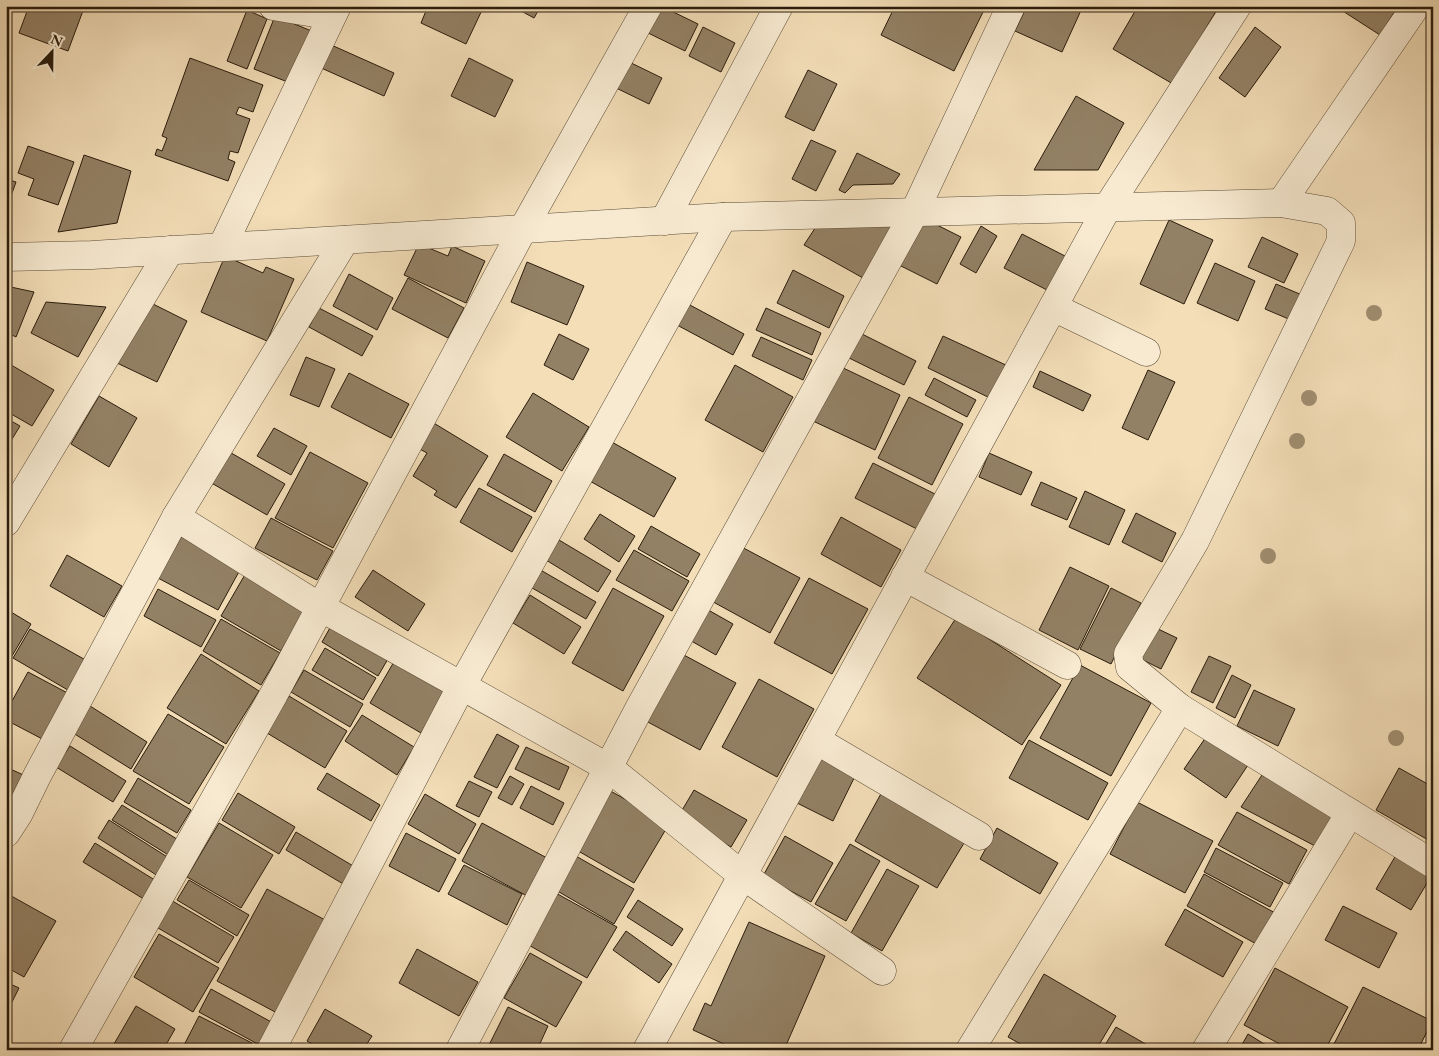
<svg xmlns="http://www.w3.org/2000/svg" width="1439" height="1056" font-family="'EB Garamond',serif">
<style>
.building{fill:#938165;stroke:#2a1c0c}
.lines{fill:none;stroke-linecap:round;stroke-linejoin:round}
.street-casing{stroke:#5c4c37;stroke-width:29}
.street{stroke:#f7ead1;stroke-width:28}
.tree{fill:#a08e71}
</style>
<rect width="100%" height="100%" fill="#f3deb8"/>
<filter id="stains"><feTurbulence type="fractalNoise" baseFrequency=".004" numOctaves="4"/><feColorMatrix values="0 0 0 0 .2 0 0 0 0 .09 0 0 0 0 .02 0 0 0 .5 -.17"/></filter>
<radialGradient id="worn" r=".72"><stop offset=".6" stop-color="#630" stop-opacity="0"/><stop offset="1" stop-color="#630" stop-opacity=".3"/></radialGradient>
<g class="building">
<path d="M29,6h51l4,2 -16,43 -49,-18z"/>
<path d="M428,6h51l4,2 -17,36 -45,-21z"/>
<path d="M512,6h29l-7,12z"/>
<path d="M661,6l37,18 -13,27 -41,-20z"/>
<path d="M895,6h76l12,6 -29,59 -73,-36z"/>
<path d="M1027,6h56l-21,46 -47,-21z"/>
<path d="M1138,6h81l-46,78 -60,-35z"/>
<path d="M1335,6h63l-18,29z"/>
<path d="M247,10l20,9 -20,50 -20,-8z"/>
<path d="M275,16l39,16 -21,52 -39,-15z"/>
<path d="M703,27l32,16 -14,29 -32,-16z"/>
<path d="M1255,27l26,20 -36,50 -26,-19z"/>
<path d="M329,44l65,29 -10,23 -65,-29z"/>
<path d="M190,58l73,27 -10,27 -14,-5 -3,7 14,5 -12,34 -8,-2 -2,8 7,3 -7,19 -73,-26 2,-6 5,2 5,-13 -5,-2z"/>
<path d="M469,58l44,22 -18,37 -44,-21z"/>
<path d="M623,59l39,19 -13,26 -39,-19z"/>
<path d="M808,70l29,14 -23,47 -29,-14z"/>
<path d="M1076,96l48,27 -26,47h-64z"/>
<path d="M811,140l25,11 -20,40 -24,-12z"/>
<path d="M28,146l46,16 -16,43 -30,-10 6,-16 -16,-6z"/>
<path d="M857,153l43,21 -7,10 -40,1 -8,8 -6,-3z"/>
<path d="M84,155l47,16 -14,52 -59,9z"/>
<path d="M6,179l10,3 -10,28z"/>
<path d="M923,218l38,19 -24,47 -38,-19z"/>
<path d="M821,219l74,4 -32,55 -59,-33z"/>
<path d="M1169,220l44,20 -29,64 -44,-20z"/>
<path d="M981,226l16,10 -21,37 -16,-9z"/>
<path d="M1022,234l43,22 -18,34 -43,-22z"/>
<path d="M1262,237l36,17 -14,29 -36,-16z"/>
<path d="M419,244l29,12 4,-10 33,15 -19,42 -62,-28z"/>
<path d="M225,256l38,17 3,-6 28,12 -27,62 -66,-29z"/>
<path d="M527,262l57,24 -17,39 -56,-23z"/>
<path d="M1215,263l40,18 -17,40 -41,-18z"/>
<path d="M793,270l51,26 -15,32 -52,-25z"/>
<path d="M349,274l44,24 -16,32 -44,-24z"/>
<path d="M408,278l56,30 -16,30 -56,-29z"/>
<path d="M1276,284l26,11 -11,25 -26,-11z"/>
<path d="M6,286l28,6 -18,45 -10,-5z"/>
<path d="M147,301l40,20 -30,61 -40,-19z"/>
<path d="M46,302l60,5 -28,50 -47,-24z"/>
<path d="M688,304l56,30 -11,21 -56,-30z"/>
<path d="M319,308l54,28 -11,20 -53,-29z"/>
<path d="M766,308l55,25 -9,22 -56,-25z"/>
<path d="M858,332l58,29 -12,24 -59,-29z"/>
<path d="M559,334l30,15 -16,31 -29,-15z"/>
<path d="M943,336l65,30 -16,33 -64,-31z"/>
<path d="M761,337l51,23 -9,20 -51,-24z"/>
<path d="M306,357l29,12 -16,38 -29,-12z"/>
<path d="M6,362l48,28 -22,36 -26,-15z"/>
<path d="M735,365l58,32 -30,55 -58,-32z"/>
<path d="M839,366l61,29 -25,55 -62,-29z"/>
<path d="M1148,370l27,12 -27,58 -26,-12z"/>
<path d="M1040,371l51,24 -8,16 -50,-24z"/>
<path d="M349,373l60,31 -18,34 -60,-31z"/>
<path d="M934,378l42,22 -9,17 -42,-22z"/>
<path d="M533,393l56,34 -27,44 -56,-34z"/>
<path d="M99,396l38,22 -28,49 -38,-23z"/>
<path d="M909,397l54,27 -31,61 -54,-27z"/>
<path d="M6,418l14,8 -14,23z"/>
<path d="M432,422l56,34 -32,52 -22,-13 3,-4 -24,-15 14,-23 -11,-6z"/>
<path d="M274,428l33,18 -16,29 -34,-19z"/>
<path d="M610,441l66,37 -22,39 -66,-37z"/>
<path d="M226,450l59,34 -18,31 -59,-34z"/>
<path d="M310,452l58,31 -35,65 -58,-30z"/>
<path d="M989,453l43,19 -11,23 -42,-18z"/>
<path d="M504,454l48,27 -17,31 -48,-27z"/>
<path d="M873,463l64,32 -18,35 -64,-32z"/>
<path d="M1041,482l36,16 -10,22 -36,-15z"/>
<path d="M479,488l53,29 -20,35 -52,-30z"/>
<path d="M1085,491l40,19 -16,35 -40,-18z"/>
<path d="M1136,513l40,20 -14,29 -40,-20z"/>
<path d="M600,514l35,22 -16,26 -35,-23z"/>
<path d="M841,517l60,33 -20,37 -60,-33z"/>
<path d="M271,518l62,33 -16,29 -62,-32z"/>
<path d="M188,525l59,32 -29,53 -60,-32z"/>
<path d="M651,526l49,28 -13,23 -49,-28z"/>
<path d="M559,540l52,31 -13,21 -52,-32z"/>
<path d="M736,544l64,34 -30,55 -64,-35z"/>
<path d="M634,550l55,31 -17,30 -56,-31z"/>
<path d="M67,555l55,31 -18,31 -54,-31z"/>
<path d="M254,559l60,35 -33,57 -60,-35z"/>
<path d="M1070,567l39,19 -31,64 -39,-20z"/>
<path d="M537,568l59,34 -10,17 -59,-34z"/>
<path d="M373,570l52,34 -17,27 -53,-34z"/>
<path d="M809,578l59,31 -36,65 -58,-31z"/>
<path d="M613,588l51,28 -41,75 -51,-28z"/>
<path d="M1111,588l30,15 -30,61 -31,-15z"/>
<path d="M158,589l58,31 -15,27 -57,-31z"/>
<path d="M530,595l51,32 -17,27 -51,-31z"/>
<path d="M703,607l30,17 -17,31 -30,-17z"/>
<path d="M6,609l25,15 -19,32 -6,-3z"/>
<path d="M956,618l105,67 -39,60 -105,-67z"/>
<path d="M221,619l59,34 -19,32 -58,-34z"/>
<path d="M335,619l57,33 -14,24 -56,-34z"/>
<path d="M1156,628l21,10 -16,31 -20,-10z"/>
<path d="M30,629l61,34 -18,30 -60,-35z"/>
<path d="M325,648l51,30 -13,22 -51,-30z"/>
<path d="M201,654l58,37 -33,53 -59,-36z"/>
<path d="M682,654l54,29 -36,67 -54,-29z"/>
<path d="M1209,656l22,10 -18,37 -22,-11z"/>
<path d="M395,660l51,30 -25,43 -51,-30z"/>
<path d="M1080,665l71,38 -40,73 -71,-38z"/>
<path d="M304,670l59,34 -13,23 -59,-35z"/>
<path d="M28,672l47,25 -25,46 -44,-23v-8z"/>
<path d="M1232,675l19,10 -16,33 -19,-10z"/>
<path d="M759,679l55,30 -37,68 -55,-30z"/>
<path d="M1254,690l41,19 -17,37 -41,-20z"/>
<path d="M289,696l58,35 -22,37 -58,-35z"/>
<path d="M90,706l57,36 -16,27 -58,-36z"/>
<path d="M168,714l56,33 -35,57 -56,-33z"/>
<path d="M362,715l52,32 -17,28 -52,-34z"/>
<path d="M497,734l22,12 -22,42 -23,-11z"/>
<path d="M1206,737l42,28 -22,33 -42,-29z"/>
<path d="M1029,740l79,43 -20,37 -79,-42z"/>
<path d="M70,746l56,35 -13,21 -57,-35z"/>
<path d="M526,747l43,20 -10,23 -44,-21z"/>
<path d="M822,753l36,17 -25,51 -36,-18z"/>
<path d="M6,767l26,12 -13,26 -13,-6z"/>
<path d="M1399,768l34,19v51l-3,3 -54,-31z"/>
<path d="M327,773l53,32 -9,16 -54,-32z"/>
<path d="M1262,775l71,41 -18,30 -74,-39z"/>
<path d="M510,776l14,8 -12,21 -14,-7z"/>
<path d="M138,778l53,32 -14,23 -53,-31z"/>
<path d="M469,781l23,11 -13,25 -23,-11z"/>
<path d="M531,786l33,17 -11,22 -33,-17z"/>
<path d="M607,789l62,35 -35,59 -61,-35z"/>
<path d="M694,790l53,30 -16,27 -53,-30z"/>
<path d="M883,790l84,48 -30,50 -82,-47z"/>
<path d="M238,793l57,34 -16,27 -57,-34z"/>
<path d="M425,794l51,30 -17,30 -51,-30z"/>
<path d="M1137,802l76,39 -28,52 -75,-39z"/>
<path d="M122,805l58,36 -10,15 -58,-36z"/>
<path d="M1237,812l70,38 -18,34 -71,-39z"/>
<path d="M109,820l60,38 -11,18 -60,-38z"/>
<path d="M219,823l54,32 -32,53 -54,-31z"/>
<path d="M482,823l65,35 -20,38 -65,-35z"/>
<path d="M997,828l61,35 -18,31 -60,-35z"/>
<path d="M296,832l64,38 -10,18 -64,-38z"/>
<path d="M406,833l50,26 -17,33 -50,-26z"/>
<path d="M785,836l48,27 -22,39 -48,-26z"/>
<path d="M95,843l63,39 -11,19 -64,-39z"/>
<path d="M850,844l30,17 -34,60 -31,-17z"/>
<path d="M1216,848l67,35 -13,24 -66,-35z"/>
<path d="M1399,850l34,23 -22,37 -35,-21z"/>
<path d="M574,855l60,34 -20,35 -60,-35z"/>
<path d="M464,865l58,29 -15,31 -59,-31z"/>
<path d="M887,869l32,17 -37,65 -31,-18z"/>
<path d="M1204,874l73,40 -17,32 -73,-40z"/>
<path d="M189,880l60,35 -12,21 -60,-36z"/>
<path d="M267,889l60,32 -50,92 -60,-32z"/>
<path d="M554,892l63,35 -30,51 -62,-35z"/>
<path d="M6,893l50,28 -32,56 -18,-10z"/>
<path d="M169,899l65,38 -16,26 -65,-38z"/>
<path d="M638,900l45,29 -11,17 -45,-29z"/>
<path d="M1343,906l54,27 -18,35 -54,-28z"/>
<path d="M1185,909l58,33 -20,35 -58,-32z"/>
<path d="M749,922l76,34 -41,94h-47l-44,-20 12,-27 6,3z"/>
<path d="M626,931l46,33 -13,19 -46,-33z"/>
<path d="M159,934l60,34 -26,44 -59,-35z"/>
<path d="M417,949l61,33 -19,34 -60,-33z"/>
<path d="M530,953l52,29 -26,45 -52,-29z"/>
<path d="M1275,968l73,39 -23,43h-34l-47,-25z"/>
<path d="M1044,974l72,42 -20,34h-65l-23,-13z"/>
<path d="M6,982l13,6 -13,26z"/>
<path d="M1363,987l69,34 -14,29h-87z"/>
<path d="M211,989l64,35 -12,23 -64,-35z"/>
<path d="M136,1006l39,23 -12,21h-39l-10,-6z"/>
<path d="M508,1007l40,19 -11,24h-38l-10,-5z"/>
<path d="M325,1009l47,27 -9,14h-41l-15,-9z"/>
<path d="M199,1016l53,27 -4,7 -66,-1z"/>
<path d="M1116,1027l40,23h-54z"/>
<path d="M1248,1034l26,16h-35z"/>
</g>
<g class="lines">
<g class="street-casing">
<g id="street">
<path d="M273,6l59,10"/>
<path d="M1281,203l135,-197"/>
<path d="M664,221l115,-215"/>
<path d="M222,247l115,-241"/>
<path d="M6,257l86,-2 631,-38 558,-14 46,8 14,12v18l-146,300 -67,113 2,13 50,41 253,156"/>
<path d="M1053,307l93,45"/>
<path d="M176,517l144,90 289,161 133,107 140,96"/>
<path d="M6,522l164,-272"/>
<path d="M905,577l162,88"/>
<path d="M816,740l163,96"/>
<path d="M6,833l13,-20 18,-37 139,-259 169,-277"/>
<path d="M73,1050l201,-356 249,-465 125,-223"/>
<path d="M271,1050l190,-363 262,-470"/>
<path d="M460,1050l180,-343 274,-494 97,-207"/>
<path d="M647,1050l460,-842 130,-202"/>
<path d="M970,1050l210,-342"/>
<path d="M1206,1050l144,-237"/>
</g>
</g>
<use href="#street" class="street"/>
</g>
<g class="tree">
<circle cx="1374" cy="313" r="8"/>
<circle cx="1309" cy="398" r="8"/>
<circle cx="1297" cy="441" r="8"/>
<circle cx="1268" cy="556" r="8"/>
<circle cx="1396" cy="738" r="8"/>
</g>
<rect width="1439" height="1056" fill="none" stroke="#f3deb8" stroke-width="25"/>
<rect x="8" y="8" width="1424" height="1041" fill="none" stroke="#2a1c0c" stroke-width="2.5"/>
<rect x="12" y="12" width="1414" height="1031" fill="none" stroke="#2a1c0c"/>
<g transform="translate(52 52) rotate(22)" stroke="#f7ead1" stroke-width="4" paint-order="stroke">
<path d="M0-4L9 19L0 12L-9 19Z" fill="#2a1c0c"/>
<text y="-8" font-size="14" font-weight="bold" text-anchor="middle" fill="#2a1c0c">N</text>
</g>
<rect width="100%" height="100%" filter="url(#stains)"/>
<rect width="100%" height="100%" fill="url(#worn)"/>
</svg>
